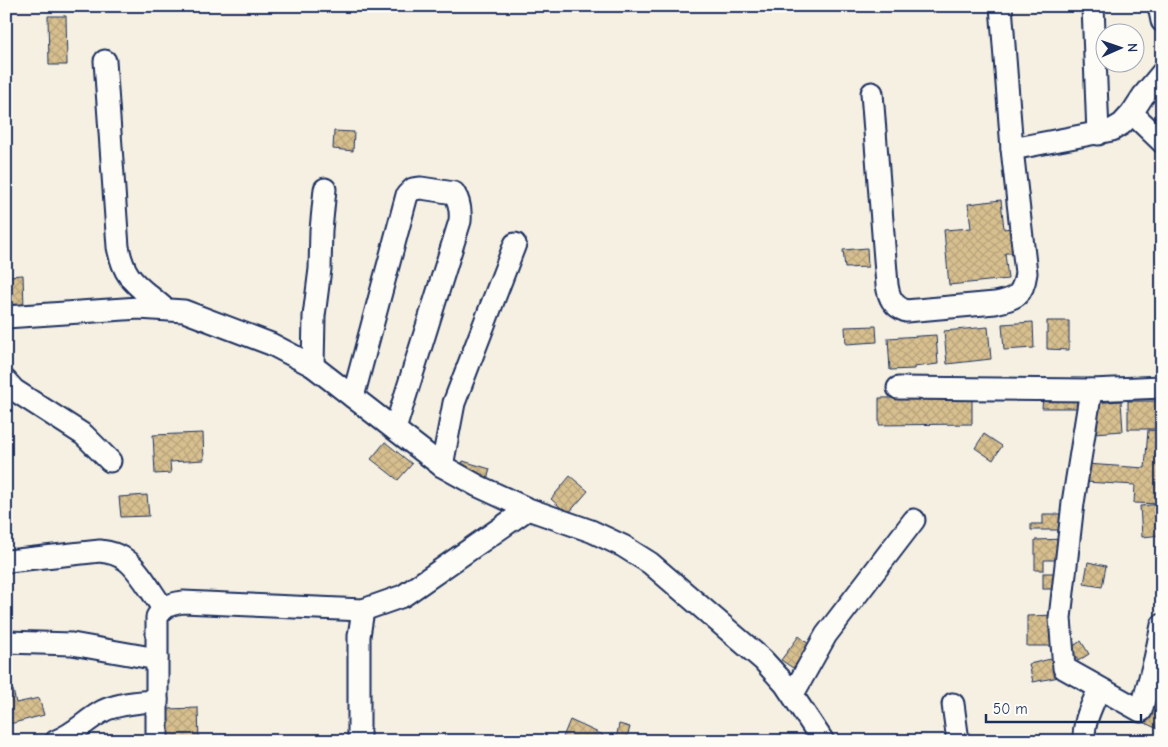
<svg xmlns="http://www.w3.org/2000/svg" width="1168" height="747" font-family="'Comic Neue',sans-serif">
<style>
.building{fill:url(#building-cross-hatch);stroke:#1b2f5e}
.lines{fill:none;stroke-linecap:round;stroke-linejoin:round}
.minor-casing{stroke:#1b2f5e;stroke-width:25}
.minor{stroke:#fdfcf7;stroke-width:21}
</style>
<defs>
<pattern id="building-cross-hatch" width="8" height="8" patternUnits="userSpaceOnUse" patternTransform="scale(1.25)"><rect width="8" height="8" fill="#d7bf8e"/><path d="M0 0l8 8M0 8l8-8" fill="none" stroke="#b8a47d"/></pattern>
</defs>
<rect width="100%" height="100%" fill="#f5f0e2"/>
<filter id="ink" filterUnits="userSpaceOnUse"><feTurbulence type="fractalNoise" baseFrequency=".02" numOctaves="2"/><feDisplacementMap in="SourceGraphic" scale="10" xChannelSelector="R" yChannelSelector="G"/><feConvolveMatrix kernelMatrix="1 2 1 2 8 2 1 2 1" color-interpolation-filters="sRGB"/></filter>
<g filter="url(#ink)">
<g class="building">
<path d="M48,16h18l1,49h-18z"/>
<path d="M334,131l20,1 -1,19 -20,-2z"/>
<path d="M1001,200l3,29 7,-1 2,25h-8l3,26 -59,6 -5,-55 27,-2 -3,-24z"/>
<path d="M867,248l1,19 -23,1 -2,-18z"/>
<path d="M23,275l1,32 -18,1v-32z"/>
<path d="M1047,321h22v29l-22,-1z"/>
<path d="M1033,322l1,26 -30,2 -2,-26z"/>
<path d="M876,326l1,16 -31,2 -1,-17z"/>
<path d="M988,327l3,32 -44,5 -3,-33z"/>
<path d="M936,335l2,29 -24,3v2l-24,1 -2,-32z"/>
<path d="M972,397v27l-93,1v-27z"/>
<path d="M1043,397h34v11h-35z"/>
<path d="M1121,401l2,30 -29,2 -1,-30z"/>
<rect x="1128" y="401" width="32" height="28"/>
<path d="M1148,430l14,1v73l-28,-1 1,-18 -50,-3 1,-18 59,4z"/>
<path d="M203,433l1,27 -34,2 1,11 -16,1 -2,-39z"/>
<path d="M984,434l18,12 -9,14 -18,-12z"/>
<path d="M385,442l27,22 -14,16 -27,-21z"/>
<path d="M463,461l27,8 -3,11 -27,-8z"/>
<path d="M570,476l18,15 -20,23 -17,-15z"/>
<path d="M147,495l2,21 -28,1 -2,-20z"/>
<path d="M1162,504v31l-20,2 -2,-31z"/>
<path d="M1043,514h19v16h-31v-6h12z"/>
<path d="M1066,539v21h-22v10h-9v-30z"/>
<path d="M1088,562l18,4 -4,21 -18,-3z"/>
<rect x="1043" y="573" width="16" height="16"/>
<path d="M1056,615l1,31h-30v-30z"/>
<path d="M799,636l11,9 -17,23 -12,-8z"/>
<path d="M1081,641l8,13 -11,7 -8,-13z"/>
<path d="M1055,658l4,19 -26,5 -4,-18z"/>
<path d="M13,690l3,13 23,-5 5,17 -38,10v-33z"/>
<path d="M1153,701l9,4v26l-19,-9z"/>
<path d="M198,708l1,33h-33v-32z"/>
<path d="M570,720l33,15 -3,6h-29l-8,-4z"/>
<path d="M619,724l11,3 -4,14 -10,-2z"/>
</g>
<g class="lines">
<g class="minor-casing">
<g id="minor">
<path d="M1001,6l11,143 100,-19 10,-6 10,-11"/>
<path d="M1093,6l5,128"/>
<path d="M1159,6l3,15"/>
<path d="M105,61l13,186c7,36 22,39 47,62"/>
<path d="M1162,73l-19,23 -11,17 30,29"/>
<path d="M872,93l15,192c2,13 6,21 19,26l89,-8c21,-4 28,-8 31,-30l-14,-124"/>
<path d="M6,317l133,-9 45,3 87,33 42,22 129,100 36,20 50,23 63,22 32,15 27,17 113,97 22,24 38,57"/>
<path d="M313,366l1,-50 6,-47 1,-39 4,-41"/>
<path d="M6,381l8,9 70,45 26,26"/>
<path d="M898,388l193,2 71,-3"/>
<path d="M1091,390l-18,113 -13,115 4,50 77,43 14,-52 7,-34"/>
<path d="M353,397l54,-202 6,-6 8,-1 33,5c6,9 7,17 6,28l-65,208"/>
<path d="M442,466l12,-63 61,-159"/>
<path d="M8,561l92,-10c9,1 18,3 26,9 13,9 27,35 37,48"/>
<path d="M6,642l66,2 85,15"/>
<path d="M793,694l33,-59 88,-115"/>
<path d="M953,704l5,37"/>
<path d="M56,741c20,-8 29,-20 47,-30 15,-8 36,-8 54,-11"/>
<path d="M157,741v-124c7,-11 13,-13 26,-15l180,8 40,-14 125,-87"/>
<path d="M359,741v-105l4,-26"/>
<path d="M1084,741c-1,-20 8,-35 15,-52"/>
</g>
</g>
<use href="#minor" class="minor"/>
</g>
</g>
<rect width="1168" height="747" fill="none" stroke="#fdfcf7" stroke-width="25"/>
<rect x="12" y="12" width="1143" height="722" fill="none" stroke="#1b2f5e" stroke-width="2" filter="url(#ink)"/>
<g transform="translate(1120 48) rotate(88)"><circle r="24" fill="#fdfcf7" stroke="#a3aaba"/>
<path d="M0-4L9 19L0 12L-9 19Z" fill="#1b2f5e"/>
<text y="-8" font-size="14" font-weight="bold" text-anchor="middle" fill="#1b2f5e">N</text>
</g>
<path d="M986 714v8h155v-8" fill="none" stroke="#1b2f5e" stroke-width="2.5"/>
<text x="993" y="714" font-size="15" fill="#1b2f5e" stroke="#fdfcf7" stroke-width="4" paint-order="stroke">50 m</text>
</svg>
